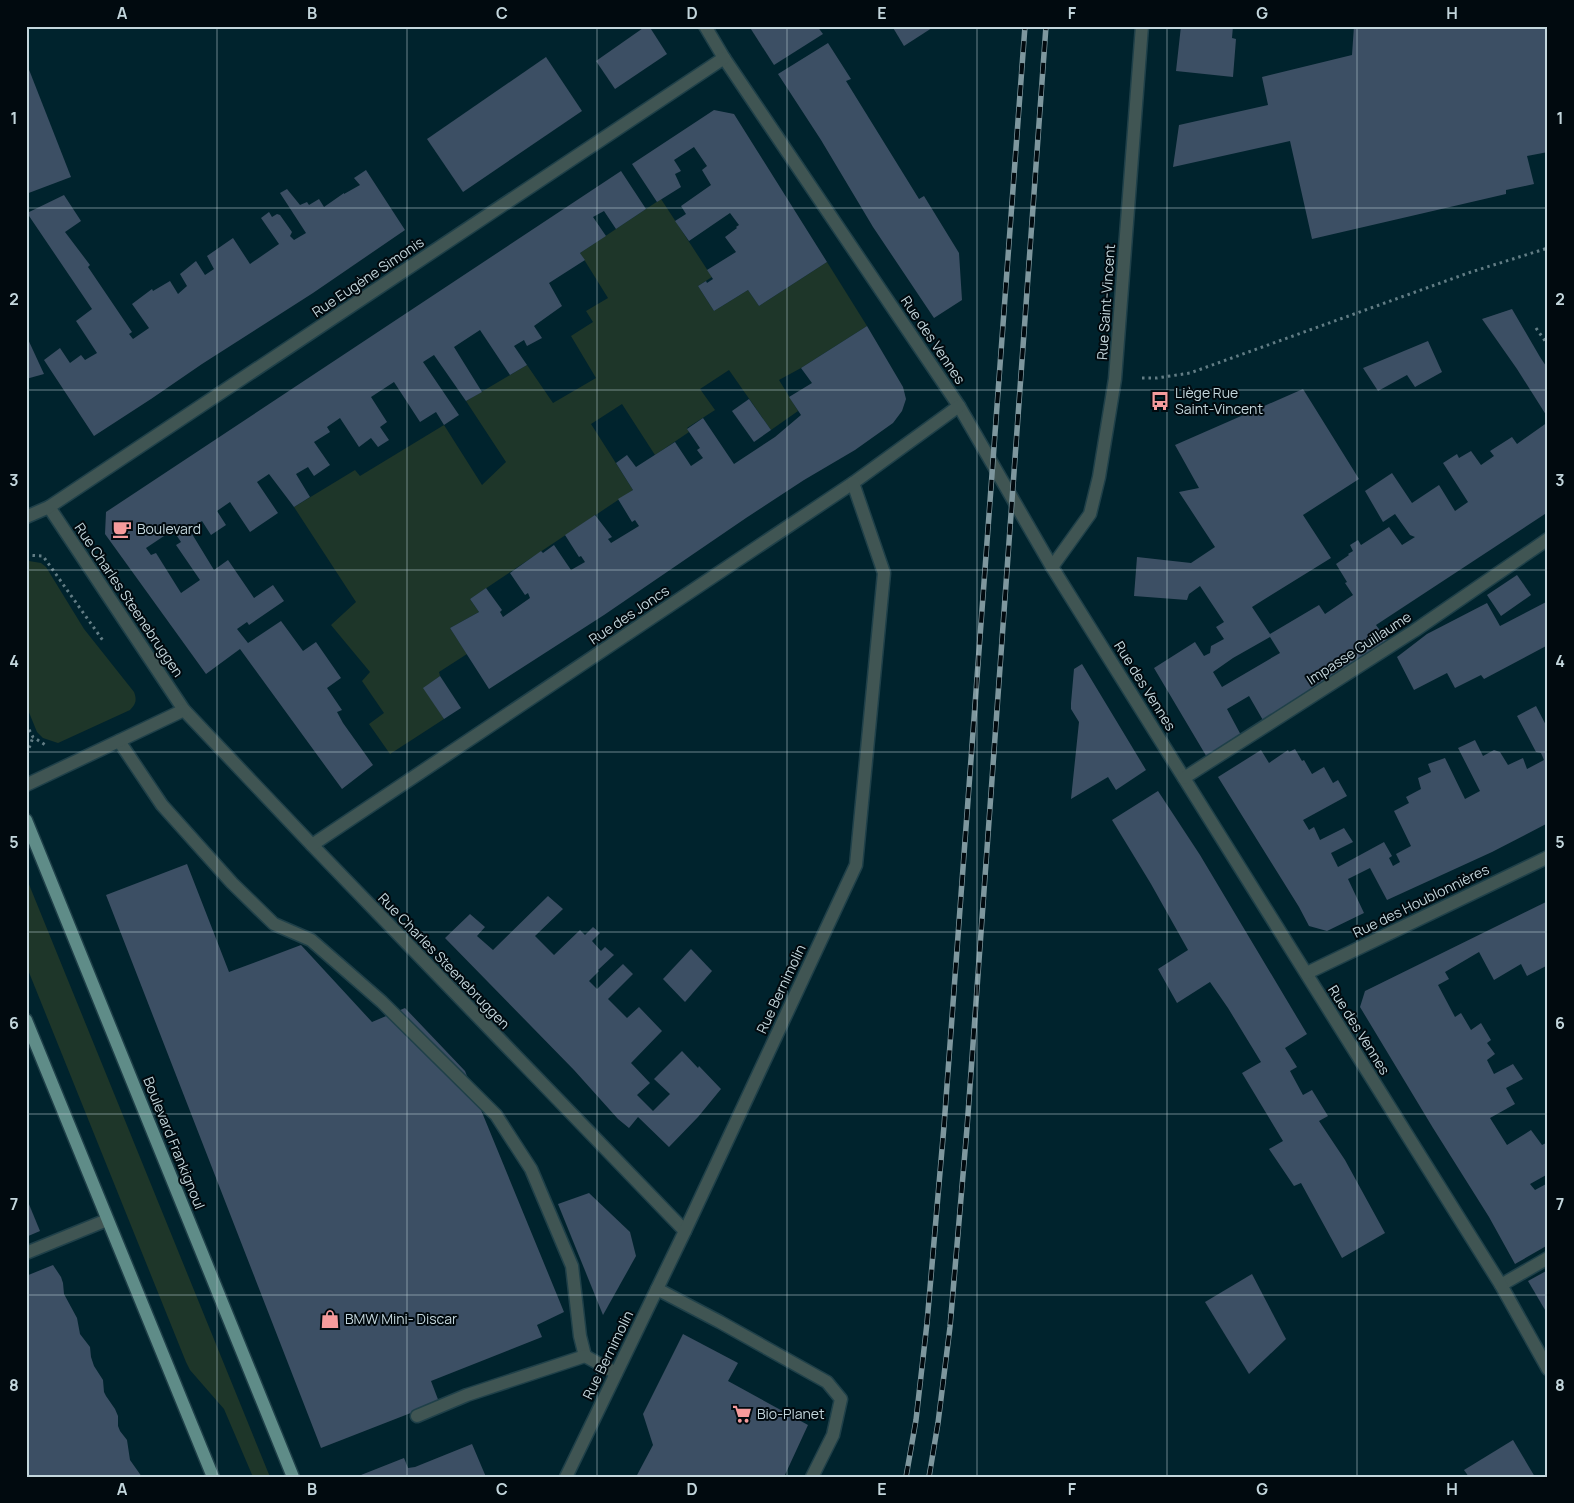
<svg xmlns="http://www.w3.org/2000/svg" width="1574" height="1503" font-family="Manrope,sans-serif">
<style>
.green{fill:#1e3629}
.building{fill:#3c4f64;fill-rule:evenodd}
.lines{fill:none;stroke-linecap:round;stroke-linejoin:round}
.lane-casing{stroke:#1f4049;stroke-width:15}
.street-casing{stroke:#1f4049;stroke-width:15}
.primary-casing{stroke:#1f4049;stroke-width:15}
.path{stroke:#627d85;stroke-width:3;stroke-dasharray:2.5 4;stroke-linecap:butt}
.lane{stroke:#405553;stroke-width:12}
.street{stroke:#405553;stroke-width:12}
.primary{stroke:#5f8c88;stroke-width:12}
.rail-casing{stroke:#7e979e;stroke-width:5.5}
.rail{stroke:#010a0f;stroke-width:4;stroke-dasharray:11;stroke-linecap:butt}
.grid{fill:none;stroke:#c3d6dc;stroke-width:1;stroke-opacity:0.55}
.labels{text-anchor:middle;stroke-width:4;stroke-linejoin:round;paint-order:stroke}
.street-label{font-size:14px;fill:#c3d6dc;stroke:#010a0f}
.poi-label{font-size:14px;fill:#c3d6dc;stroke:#010a0f;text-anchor:start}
.neatline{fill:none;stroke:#c3d6dc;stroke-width:2}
.grid-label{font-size:16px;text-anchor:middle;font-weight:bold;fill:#c3d6dc}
</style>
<rect width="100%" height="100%" fill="#00232d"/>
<g class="green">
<path d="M661,199l51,78 -14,9 16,25 34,-21 11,16 68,-44 40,64 -66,42 -22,12 19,31 -27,19 -42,-60 -29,19 15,21 -28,18 2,4 -34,23 -33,-51 -31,20 42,66 -163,109 9,13 -29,16 17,26 -28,18 1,4 -16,12 20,31 -54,35 -21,-30 15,-11 -22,-32 8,-9 -39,-47 25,-23 -62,-95 61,-37 5,6 84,-51 38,60 24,-23 -40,-61 61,-36 26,38 43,-25 -25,-42 22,-14 -7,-11 22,-13 -28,-45z"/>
<path d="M29,561l12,2 5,4 38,62 50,63c3,8 2,12 -4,18l-72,33 -15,-5 -6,-6 -11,-27v-143z"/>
<path d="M26,877l15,37 229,563h-17l-29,-68 -34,-39 -4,-8 -160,-397z"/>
</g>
<g class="building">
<path d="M646,26h3l18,28 -52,35 -19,-28z"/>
<path d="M749,26h68l6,8 -49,31z"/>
<path d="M892,26h43l-31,20z"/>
<path d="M1181,26h52l-1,12 4,1 -3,38 -57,-6z"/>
<path d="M1354,26h194v126l-21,4 7,28 -28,6v4l-194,45 -22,-98 -117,26 6,-42 89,-20 -6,-28 90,-22z"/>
<path d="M828,43l23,36 -5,2 73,118 5,-3 35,57 3,47 -28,18 -61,-91 -52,-87 -43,-66z"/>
<path d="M546,57l36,54 -119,81 -36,-53z"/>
<path d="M26,62l45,115 -45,17z"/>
<path d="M714,110l20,4 93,148 -68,44 -11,-16 -34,21 -16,-25 8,-5 1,2 6,-4 -6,-9 29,-18 -11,-15 12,-9 -1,-1 3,-2 -9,-12 -41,28 -14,-20 11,-7 -5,-8 30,-21 -9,-15 5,-4 -13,-19 -20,13 7,11 -6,3 6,13 -24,15 -25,-38z"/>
<path d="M366,170l39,60 -92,63 -111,71 -51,35 -57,37 -50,-76 16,-12 10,15 11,-8 4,5 12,-7 -21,-32 16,-12 -65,-96 37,-18 17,26 -16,11 25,33 -2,2 44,65 -3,2 4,5 16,-11 -17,-24 20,-15 1,2 17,-10 8,13 9,-8 -7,-12 16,-13 9,14 9,-6 -7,-13 26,-18 17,26 29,-20 -18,-26 8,-6 3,5 5,-3 3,1 12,17 -2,4 4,4 12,-7 -26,-40 7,-4 13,16 7,-3 2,3 10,-6 5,8 20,-14v1l16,-9 -6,-7z"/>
<path d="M621,171l25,38 -30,20 -12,-18 -11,6 13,19 -26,17 5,7 -36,23 13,23 -28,20 8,12 -15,8 -3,-6 -10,6 13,19 -17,10 -30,-45 -26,17 28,45 -16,9 -32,-46 -11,7 36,53 -15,10 -8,-13 -16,10 -26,-40 -23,15 16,25 -7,5 9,13 -11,7 -7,-9 -12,9 -19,-29 -13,9 3,5 -16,10 16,23 -16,11 -6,-9 -12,7 14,23 -16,10 -25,-33 -12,8 21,31 -28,19 -20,-30 -13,9 9,14 -15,10 -9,-14 -13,8 25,41 14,-10 26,38 19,-13 11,16 -35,24 -2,-3 -10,7 11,14 33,-22 22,30 13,-9 25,36 -14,10 15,22 -5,2 6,11 30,42 -31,24 -102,-140 -34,25 -101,-140 1,-22zM173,530l8,12 -5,3 24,35 -19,13 -25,-40 -5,2 -5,-7z"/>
<path d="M1512,309l28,48 8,12v49l-31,-49 -35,-50z"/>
<path d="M867,326l36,61 3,12 -4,12 -9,12 -38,27 -51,30 -58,38 -142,97 -115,74 -39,-61 29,-16 -9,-13 16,-11 16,22 -2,2 3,5 27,-19 -2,-5 -3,2 -15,-22 31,-22 2,2 11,-8 17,25 14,-8 -4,-6 -2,1 -14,-22 30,-20 17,22 -4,2 3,4 28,-17 -4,-6 -3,2 -14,-23 15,-9 -17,-27 11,-8 9,12 39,-25 16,24 12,-8 -6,-8 3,-2 -13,-19 16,-11 31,46 41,-27 26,-22 -12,-18 23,-14 -11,-15z"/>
<path d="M26,335l18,39 -18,5z"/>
<path d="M1428,341l14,31 -27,15 -8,-12 -29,16 -15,-23z"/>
<path d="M1303,389l56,90 -56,36 28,43 -79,49 18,27 49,-29 6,9 28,-19 -8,-12 2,-1 -11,-18 13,-9 -1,-1 5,-3 -3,-6 8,-5 3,5 28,-18 13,18 13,-8 -5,-2 -15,-21 -12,8 -18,-31 27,-18 20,30 27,-18 16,26 13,-9 -25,-39 14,-9 2,4 12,-7 10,14 13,-9 -4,-5 22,-14 5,7 31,-22v90l-172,113 11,15 -123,82 -15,-26 -22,13 15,28 -34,22 -54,-91 41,-26 9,14 6,-3 1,-7 13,-7 -8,-12 8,-5 -24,-36 -11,8 -2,6 -53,-4 3,-39 54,6 24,-16 -36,-55 20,-4 -24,-43zM1270,637l10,16 -58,34 -9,-15 20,-14z"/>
<path d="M749,399l22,31 -17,12 -22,-31z"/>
<path d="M1517,575l14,20 -30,21 -14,-21z"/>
<path d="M1548,601v44l-64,34 -3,-4 -26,13 -8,-15 -33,17 -17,-33 30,-23 60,-31 13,23z"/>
<path d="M1082,664l64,106 -30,20 -8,-13 -37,22 8,-77 -8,-13v-6l3,-34z"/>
<path d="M440,676l21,32 -17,11 -21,-31z"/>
<path d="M1536,706l12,23v94l-56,29 -105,48 -17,-32 -22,11 16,34 -37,18 -18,-5 -10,-19 -81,-130 43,-27 8,13 19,-13 1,2 6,-3 7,12 2,-1 8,14 12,-7 9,16 5,-3 9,16 -44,24 6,10 5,-3 6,13 24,-12 9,14 -22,11 7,14 46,-25 8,14 -3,2 4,8 7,-4 -4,-8 15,-8 -17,-35 15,-8 -3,-6 15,-8 -3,-11 13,-6 -3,-8 17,-6 20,41 15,-8 -22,-43 17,-8 8,16 11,-6 6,2 8,13 15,-7 4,11 17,-9 -3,-7 -5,-1 -19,-36z"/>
<path d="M1158,791l42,64 107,179 -22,14 12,19 -7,4 13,24 9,-5 16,26 -9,5 26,39 40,73 -43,25 -41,-75 -7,3 -25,-37 14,-8 -41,-68 19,-11 -33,-54 -18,-26 -33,21 -19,-34 30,-19 -37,-66 -39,-64z"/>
<path d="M187,864l42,108 72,-27 71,77 33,-14 60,63 99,241 -27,13 5,12 -111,44 8,21 -118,46 -215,-553z"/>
<path d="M548,896l15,13 -28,27 19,19 26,-25 5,5 8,-8 7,6 -8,8 9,10 4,-4 9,8 -16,15 1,1 -10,10 8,8 26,-25 10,10 -25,25 19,19 12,-11 23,24 -31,32 19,20 -13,12 16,16 17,-17 -16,-15 28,-28 16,17 1,-2 22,23 -23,28 -29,30 -31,-30 -9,11 -11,-9 -44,-49 -129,-132 25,-24 15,13 -8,9 16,14z"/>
<path d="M1548,901v64l-21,11 -6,-12 -27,16 -15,-28 -34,20 4,7 -11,6 17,32 6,-4 10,17 10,-7 10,17 -4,3 8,11 -8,6 7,14 19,-10 10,15 -17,9 9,16 -25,14 17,27 24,-15 11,15 6,-3v32l-18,10 5,6 13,-7v62l-33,19 -26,-47 -56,-89 -73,-121 5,-16z"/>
<path d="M691,949l21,22 -27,31 -22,-23z"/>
<path d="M589,1193l41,39 6,24 -33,59 -45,-111z"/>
<path d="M26,1197l14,34 -14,6z"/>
<path d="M53,1265l8,12 2,6 1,11 13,24 3,16 10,13 1,10 3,9 9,14 1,12 2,4 9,13 3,7v10l2,5 7,9 3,20 12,17h-116v-201z"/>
<path d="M1548,1270v45l-20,-34z"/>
<path d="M1252,1274l34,65 -37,35 -44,-72z"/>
<path d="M683,1334l55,29 -10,18 80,44 -24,52h-148l17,-32 -10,-31z"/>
<path d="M1513,1440l22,37h-66l-5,-7z"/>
<path d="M472,1444l14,33h-125v-2l43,-17 4,10 7,-1z"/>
</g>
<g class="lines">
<g class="lane-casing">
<g id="lane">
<path d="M119,741l43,64 70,78 42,41 37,16 71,62 114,113 35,54 41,97 8,70 5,20"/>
<path d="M26,1253l81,-33"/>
<path d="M1501,1285l47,-27"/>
<path d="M657,1289l63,33 107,60 14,17 -8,36 -21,42"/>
<path d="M417,1416l50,-21 118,-39 31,17"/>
</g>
</g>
<g class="street-casing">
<g id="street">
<path d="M705,26l19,32 235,348 93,161 449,718 47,84"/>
<path d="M49,507l135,203 128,135 373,386"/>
<path d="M26,517l23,-10 675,-449"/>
<path d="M1052,567l38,-53 9,-37 16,-98 27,-353"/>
<path d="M1184,778l230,-147 134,-92"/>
<path d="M26,785l158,-75"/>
<path d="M312,845l541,-362 106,-77"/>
<path d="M1307,973l241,-116"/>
<path d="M566,1477l119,-246 171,-366 28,-292 -31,-90"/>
</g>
</g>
<g class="primary-casing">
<g id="primary">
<path d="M26,820l267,657"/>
<path d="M26,1020l187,457"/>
</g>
</g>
<g class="path">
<path d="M1536,328l12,17"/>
<path d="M1142,378h15l33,-5 281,-101 77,-24"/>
<path d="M26,555l17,1 61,86"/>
<path d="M26,724l7,13 14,9"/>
<path d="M27,754l6,-17"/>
</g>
<use href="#lane" class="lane"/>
<use href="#street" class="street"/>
<use href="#primary" class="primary"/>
<g class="rail-casing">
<g id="rail">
<path d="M906,1477l10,-57 11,-97 17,-197 81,-1100"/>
<path d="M929,1477l9,-54 12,-96 17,-199 79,-1102"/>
</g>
</g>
<use href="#rail" class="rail"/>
</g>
<path class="grid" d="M217,26v1451M407,26v1451M597,26v1451M787,26v1451M977,26v1451M1167,26v1451M1357,26v1451M26,208h1522M26,390h1522M26,570h1522M26,752h1522M26,932h1522M26,1114h1522M26,1295h1522"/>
<defs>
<g id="bus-bare" transform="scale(1.5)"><path d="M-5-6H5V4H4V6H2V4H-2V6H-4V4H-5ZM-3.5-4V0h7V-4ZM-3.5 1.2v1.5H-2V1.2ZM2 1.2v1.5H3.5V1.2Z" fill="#f59b9c" stroke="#010a0f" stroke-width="2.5" paint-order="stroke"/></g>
<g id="cafe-bare" transform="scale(1.5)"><path d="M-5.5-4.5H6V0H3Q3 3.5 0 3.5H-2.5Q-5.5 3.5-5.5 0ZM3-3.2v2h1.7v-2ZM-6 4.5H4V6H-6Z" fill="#f59b9c" stroke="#010a0f" stroke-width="2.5" paint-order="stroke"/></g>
<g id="shop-bare" transform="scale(1.5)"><path d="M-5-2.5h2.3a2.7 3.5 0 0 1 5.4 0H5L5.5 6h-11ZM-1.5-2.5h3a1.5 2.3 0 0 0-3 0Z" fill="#f59b9c" stroke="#010a0f" stroke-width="2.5" paint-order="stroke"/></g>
<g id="supermarket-bare" transform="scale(1.5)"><path d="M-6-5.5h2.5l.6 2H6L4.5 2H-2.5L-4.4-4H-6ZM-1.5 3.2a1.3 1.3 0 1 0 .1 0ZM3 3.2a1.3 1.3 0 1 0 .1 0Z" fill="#f59b9c" stroke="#010a0f" stroke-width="2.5" paint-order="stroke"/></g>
</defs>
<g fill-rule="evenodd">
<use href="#bus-bare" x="1160" y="401"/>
<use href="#cafe-bare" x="122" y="529"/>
<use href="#shop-bare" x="330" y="1319"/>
<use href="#supermarket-bare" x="742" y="1414"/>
</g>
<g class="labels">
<g class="street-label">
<text transform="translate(368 277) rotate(-34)" y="5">Rue Eugène Simonis</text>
<text transform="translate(1106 302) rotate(-86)" y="5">Rue Saint-Vincent</text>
<text transform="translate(933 340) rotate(56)" y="5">Rue des Vennes</text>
<text transform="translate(129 600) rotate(56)" y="5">Rue Charles Steenebruggen</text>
<text transform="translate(629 615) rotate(-34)" y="5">Rue des Joncs</text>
<text transform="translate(1359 648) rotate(-33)" y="5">Impasse Guillaume</text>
<text transform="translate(1145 686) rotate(58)" y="5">Rue des Vennes</text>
<text transform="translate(1421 901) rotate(-26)" y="5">Rue des Houblonnières</text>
<text transform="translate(444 961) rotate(46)" y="5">Rue Charles Steenebruggen</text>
<text transform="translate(781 989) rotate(-65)" y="5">Rue Bernimolin</text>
<text transform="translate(1359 1030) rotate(58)" y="5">Rue des Vennes</text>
<text transform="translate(174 1143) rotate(68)" y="5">Boulevard Frankignoul</text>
<text transform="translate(608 1355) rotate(-64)" y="5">Rue Bernimolin</text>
</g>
<g class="poi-label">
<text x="1175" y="398">Liège Rue<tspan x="1175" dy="16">Saint-Vincent</tspan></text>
<text x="137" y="534">Boulevard</text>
<text x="345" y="1324">BMW Mini- Discar</text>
<text x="757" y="1419">Bio-Planet</text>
</g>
</g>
<rect width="1574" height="1503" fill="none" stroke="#010a0f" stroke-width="55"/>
<rect x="28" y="28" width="1518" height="1448" class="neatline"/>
<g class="grid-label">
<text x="122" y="19">A</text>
<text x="312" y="19">B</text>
<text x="502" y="19">C</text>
<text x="692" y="19">D</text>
<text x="882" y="19">E</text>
<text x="1072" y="19">F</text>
<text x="1262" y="19">G</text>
<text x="1452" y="19">H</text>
<text x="14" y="124">1</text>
<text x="1560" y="124">1</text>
<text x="14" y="305">2</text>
<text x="1560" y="305">2</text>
<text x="14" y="486">3</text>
<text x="1560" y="486">3</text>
<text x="14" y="667">4</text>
<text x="1560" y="667">4</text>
<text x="14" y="848">5</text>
<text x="1560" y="848">5</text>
<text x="14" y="1029">6</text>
<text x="1560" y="1029">6</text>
<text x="14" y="1210">7</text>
<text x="1560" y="1210">7</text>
<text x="14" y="1391">8</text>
<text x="1560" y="1391">8</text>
<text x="122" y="1495">A</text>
<text x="312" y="1495">B</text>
<text x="502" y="1495">C</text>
<text x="692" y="1495">D</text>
<text x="882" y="1495">E</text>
<text x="1072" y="1495">F</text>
<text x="1262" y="1495">G</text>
<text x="1452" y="1495">H</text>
</g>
</svg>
